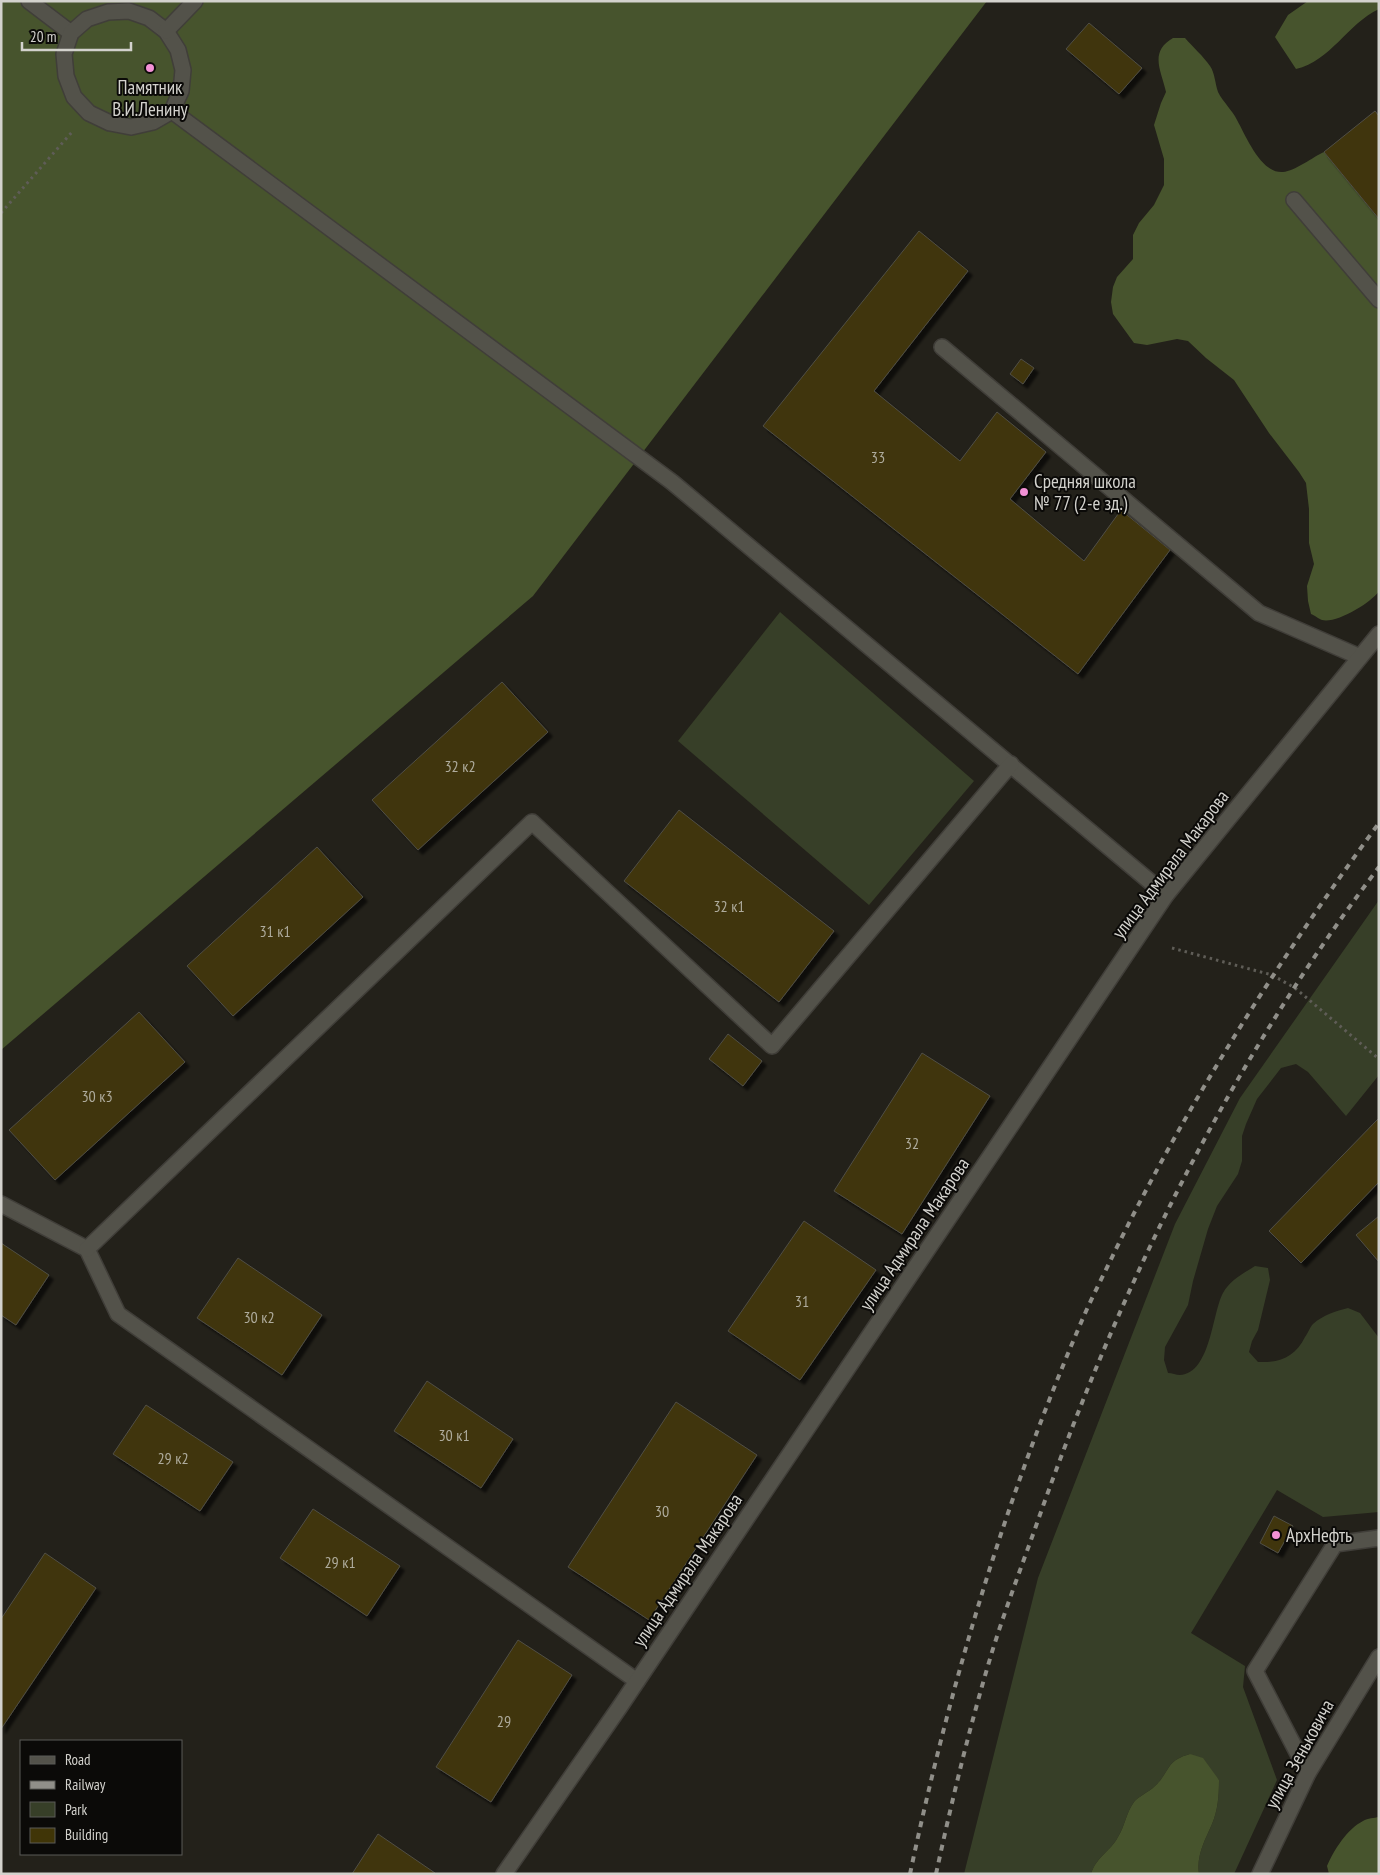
<svg xmlns="http://www.w3.org/2000/svg" width="1380" height="1875" font-family="'PT Sans Narrow',sans-serif">
<style>
.green{fill:#373f28}
.forest{fill:#47542d}
.building{fill:#403507;stroke:#504e46;filter:url(#shadow)}
.lines{fill:none;stroke-linecap:round;stroke-linejoin:round}
.lane-casing{stroke:#403e39;stroke-width:18}
.secondary-casing{stroke:#403e39;stroke-width:18}
.path{stroke:#5f5d57;stroke-width:3;stroke-dasharray:2.5 4;stroke-linecap:butt}
.lane{stroke:#53524a;stroke-width:15}
.secondary{stroke:#53524a;stroke-width:15}
.rail{stroke:#908f89;stroke-width:4;stroke-dasharray:6 6;stroke-linecap:butt}
.poi-dot{fill:#f391d5;stroke:#0b0a08;stroke-width:2}
.labels{text-anchor:middle;stroke-width:4;stroke-linejoin:round;paint-order:stroke}
.number-label{font-size:16px;fill:#aeab9c}
.poi-label{font-size:19px;fill:#d3d2cd;stroke:#0b0a08;text-anchor:start}
.street-label{font-size:19px;fill:#d3d2cd;stroke:#0b0a08}
</style>
<defs>
<filter id="shadow"><feDropShadow dx="4.5" dy="4.5" stdDeviation="1" flood-color="#0009"/></filter>
</defs>
<rect width="100%" height="100%" fill="#23211a"/>
<g class="green">
<path d="M780,612l194,169 -105,124 -191,-164z"/>
<path d="M1379,900v175l-33,41 -38,-44 -12,-8 -15,4 -24,31 -11,25 -4,12v25l-4,13 -21,32 -9,23 -15,52 -5,24 -23,42 -1,13 4,13c4,0 8,2 12,2 31,-2 32,-62 43,-82 6,-12 21,-20 32,-27l13,2 2,12 -12,50 -6,11 -3,11 9,10c22,1 37,-5 47,-25 3,-4 5,-10 8,-13 10,-9 23,-13 35,-16l12,5 19,25v174l-56,5 -46,-27 -86,143 54,33 -2,21 34,93 -43,94h-35c-3,-18 6,-34 13,-50 6,-14 7,-29 7,-44l-29,-26c-25,7 -19,17 -35,32 -6,6 -16,10 -21,16 -8,11 -9,24 -16,35 -8,15 -22,20 -27,37h-127l74,-296 137,-354 65,-126z"/>
</g>
<g class="forest">
<path d="M1,1h986l-454,595 -532,454z"/>
<path d="M1308,1h71v8c-32,15 -48,52 -83,60l-21,-32 13,-22z"/>
<path d="M1173,38h12c8,9 18,18 25,28 5,7 5,18 8,26 5,10 14,18 19,28 9,16 24,54 46,52 12,-1 30,-15 41,-20l55,67v372c-8,12 -43,33 -57,29 -3,-1 -8,-5 -11,-6l-3,-13 -1,-15 7,-22 -5,-21v-34l-3,-26 -7,-11 -30,-39 -35,-53 -28,-22 -18,-17 -11,-2 -30,6 -13,-2 -21,-29 -2,-12 2,-15 4,-10 16,-18v-24l6,-12 15,-18 10,-20v-26l-10,-34 7,-22 5,-11c-5,-22 -17,-40 7,-54z"/>
<path d="M1190,1754l13,4 16,22c0,15 -1,30 -7,44 -7,16 -16,32 -13,50h-108c5,-17 19,-22 27,-37 7,-11 8,-24 16,-35 5,-6 15,-10 21,-16 16,-15 10,-25 35,-32z"/>
<path d="M1379,1817v57h-50l-2,-8c7,-16 20,-37 36,-45 5,-3 11,-3 16,-4z"/>
</g>
<g class="building">
<path d="M1089,23l53,45 -23,26 -53,-45z"/>
<path d="M1375,111l4,5v103l-55,-67z"/>
<path d="M919,231l49,40 -94,120 86,70 37,-49 49,40 -36,47 74,62 37,-51 49,40 -92,124 -315,-248z"/>
<path d="M1021,359l13,9 -11,16 -13,-10z"/>
<path d="M502,682l46,50 -130,118 -46,-50z"/>
<path d="M679,810l155,121 -55,71 -155,-121z"/>
<path d="M317,847l46,50 -130,119 -46,-50z"/>
<path d="M139,1012l46,50 -130,118 -46,-50z"/>
<path d="M728,1034l34,27 -19,25 -34,-27z"/>
<path d="M922,1053l68,43 -88,138 -68,-43z"/>
<path d="M1379,1118v64l-78,81 -32,-32z"/>
<path d="M1379,1216v46l-23,-27z"/>
<path d="M804,1221l72,49 -76,110 -72,-49z"/>
<path d="M1,1243l48,32 -33,50 -15,-10z"/>
<path d="M238,1258l84,57 -40,60 -85,-57z"/>
<path d="M427,1381l86,58 -32,49 -87,-57z"/>
<path d="M676,1402l81,53 -108,165 -81,-53z"/>
<path d="M146,1405l87,57 -33,49 -87,-57z"/>
<path d="M313,1509l87,57 -33,50 -87,-58z"/>
<path d="M1274,1516l19,10 -15,27 -18,-10z"/>
<path d="M45,1553l51,35 -95,141v-110z"/>
<path d="M518,1640l54,35 -81,127 -55,-35z"/>
<path d="M378,1834l57,39 -1,1h-82z"/>
</g>
<g class="lines">
<g class="lane-casing">
<g id="lane">
<path d="M29,1l42,32"/>
<path d="M129,11l20,7 17,13 12,19 5,20 -2,21 -9,20 -19,11 -22,5 -21,-4 -21,-10 -15,-16 -8,-21 -2,-22 7,-21 16,-14 21,-7z"/>
<path d="M166,31l29,-30"/>
<path d="M172,111l500,371 494,413"/>
<path d="M1294,200l85,100"/>
<path d="M942,347l317,266 101,44"/>
<path d="M1,1204l86,45 31,65 519,367"/>
<path d="M87,1249l445,-427 240,224 239,-282"/>
<path d="M1308,1773l-53,-102 80,-127 44,-6"/>
</g>
</g>
<g class="secondary-casing">
<g id="secondary">
<path d="M504,1874l115,-166 547,-813 213,-261"/>
<path d="M1260,1874l48,-101 71,-116"/>
</g>
</g>
<g class="path">
<path d="M1,213l71,-81"/>
<path d="M1172,948l100,27 23,13 84,71"/>
</g>
<use href="#lane" class="lane"/>
<use href="#secondary" class="secondary"/>
<g class="rail">
<path d="M910,1874c40,-190 96,-378 173,-556 10,-23 22,-46 33,-69 74,-150 164,-291 263,-426"/>
<path d="M936,1874c16,-74 34,-149 56,-222 13,-42 29,-84 44,-126 82,-235 191,-459 343,-659"/>
</g>
</g>
<g class="poi-dot">
<circle cx="150" cy="68" r="5"/>
<circle cx="1024" cy="492" r="5"/>
<circle cx="1276" cy="1535" r="5"/>
</g>
<g class="labels">
<g class="number-label">
<text x="878" y="463">33</text>
<text x="460" y="772">32 к2</text>
<text x="729" y="912">32 к1</text>
<text x="275" y="937">31 к1</text>
<text x="97" y="1102">30 к3</text>
<text x="912" y="1149">32</text>
<text x="802" y="1307">31</text>
<text x="259" y="1323">30 к2</text>
<text x="454" y="1441">30 к1</text>
<text x="173" y="1464">29 к2</text>
<text x="662" y="1517">30</text>
<text x="340" y="1568">29 к1</text>
<text x="504" y="1727">29</text>
</g>
<g class="poi-label">
<text x="150" y="94" text-anchor="middle">Памятник<tspan x="150" dy="22">В.И.Ленину</tspan></text>
<text x="1034" y="488">Средняя школа<tspan x="1034" dy="22">№ 77 (2-е зд.)</tspan></text>
<text x="1286" y="1542">АрхНефть</text>
</g>
<g class="street-label">
<text transform="translate(1170 864) rotate(-53)" y="7">улица Адмирала Макарова</text>
<text transform="translate(914 1234) rotate(-56)" y="7">улица Адмирала Макарова</text>
<text transform="translate(687 1570) rotate(-56)" y="7">улица Адмирала Макарова</text>
<text transform="translate(1299 1754) rotate(-61)" y="7">улица Зеньковича</text>
</g>
</g>
<rect width="1380" height="1875" fill="none" stroke="#d3d2cd" stroke-width="5"/>
<rect x="20" y="1740" width="162" height="115" fill="#0b0a08" stroke="#5b5a57"/>
<rect x="30" y="1756" width="25" height="8" fill="#53524a" stroke="#5b5a57"/>
<text x="65" y="1765" font-size="15" fill="#d3d2cd">Road</text>
<rect x="30" y="1781" width="25" height="8" fill="#908f89" stroke="#5b5a57"/>
<text x="65" y="1790" font-size="15" fill="#d3d2cd">Railway</text>
<rect x="30" y="1802" width="25" height="15" fill="#373f28" stroke="#5b5a57"/>
<text x="65" y="1815" font-size="15" fill="#d3d2cd">Park</text>
<rect x="30" y="1828" width="25" height="15" fill="#403507" stroke="#5b5a57"/>
<text x="65" y="1840" font-size="15" fill="#d3d2cd">Building</text>
<path d="M22 42v8h109v-8" fill="none" stroke="#d3d2cd" stroke-width="2.5"/>
<text x="30" y="42" font-size="15" fill="#d3d2cd" stroke="#0b0a08" stroke-width="4" paint-order="stroke">20 m</text>
</svg>
